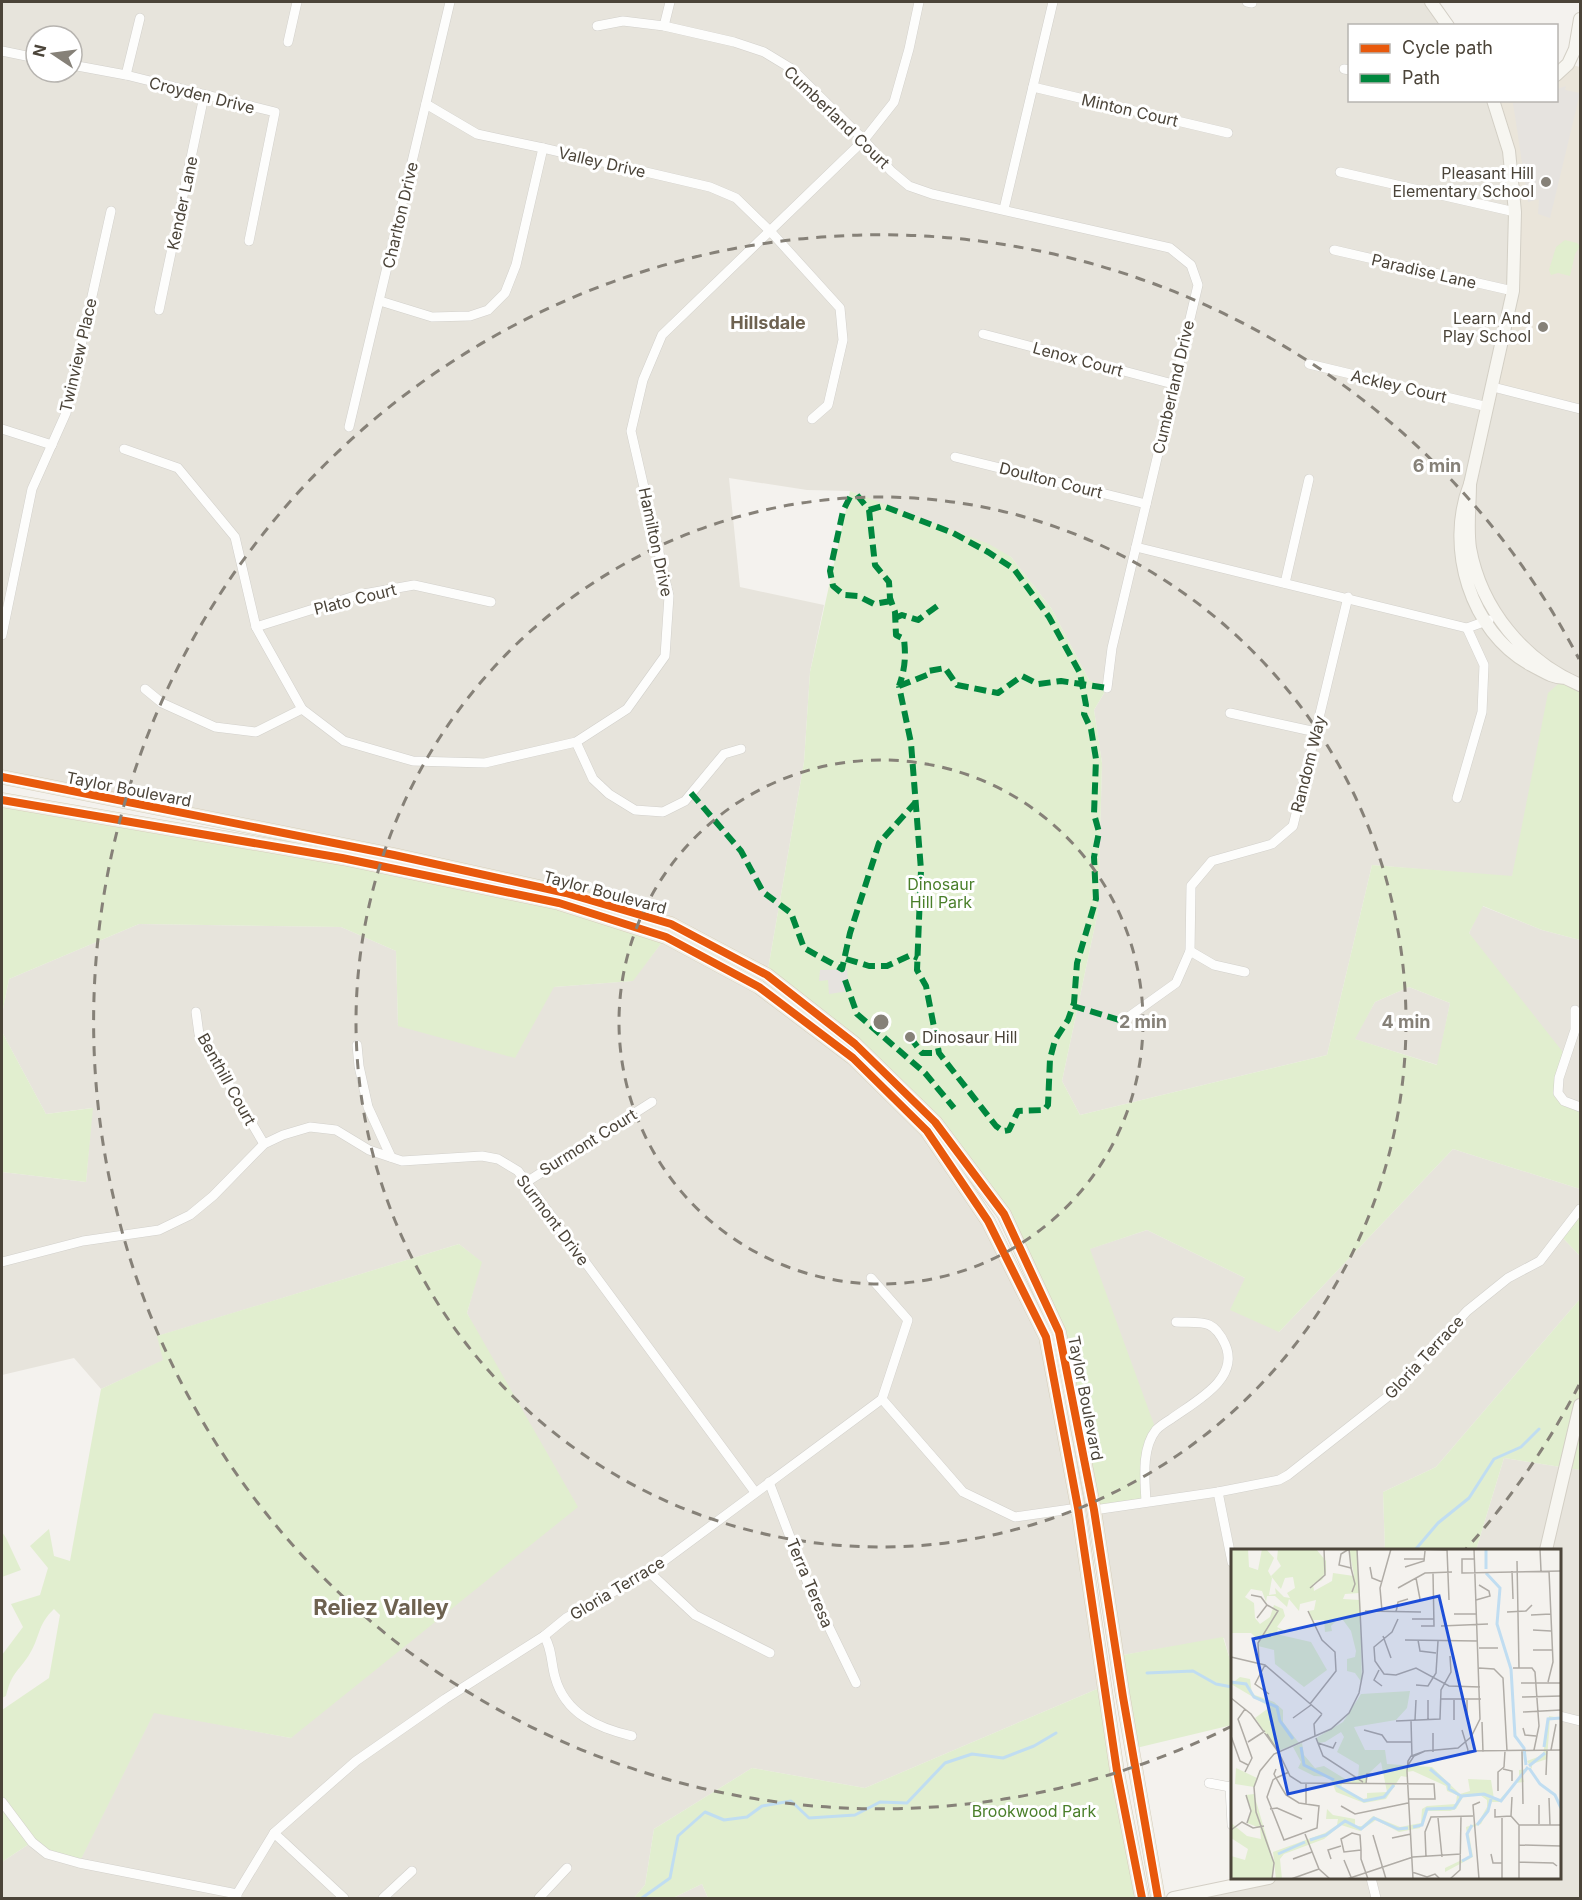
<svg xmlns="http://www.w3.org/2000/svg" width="1582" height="1900" font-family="Inter,sans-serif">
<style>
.residential{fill:#e7e4dc;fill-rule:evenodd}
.education{fill:#eae5da}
.green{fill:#e1eecf;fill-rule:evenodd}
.parking{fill:#e6e3df}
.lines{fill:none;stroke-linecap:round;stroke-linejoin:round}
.stream{stroke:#c0ddf1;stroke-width:3}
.street-casing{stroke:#d2d0cb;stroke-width:10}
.secondary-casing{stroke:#d3cfc5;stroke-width:14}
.primary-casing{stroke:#d6cebb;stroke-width:15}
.street{stroke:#fdfdfc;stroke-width:9}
.secondary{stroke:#f7f6f1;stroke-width:12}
.primary{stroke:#f2efe6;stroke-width:14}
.quiet{stroke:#00873e;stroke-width:6;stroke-dasharray:12 6;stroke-linecap:butt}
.cycleway-casing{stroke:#fff;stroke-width:11}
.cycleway{stroke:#e8590c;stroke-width:8}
.ring{fill:none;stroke:#868178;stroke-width:3;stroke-dasharray:10 8}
.poi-dot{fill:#868178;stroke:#fff;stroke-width:2}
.labels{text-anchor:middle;stroke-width:6;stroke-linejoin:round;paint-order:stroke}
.street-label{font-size:16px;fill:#4b4439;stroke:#fff}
.poi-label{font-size:16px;fill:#4b4439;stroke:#fff;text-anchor:end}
.park-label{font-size:16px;fill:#4a7f2a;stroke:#fff}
.neighbourhood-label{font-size:18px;font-weight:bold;fill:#6e6250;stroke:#fff}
.district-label{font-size:22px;font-weight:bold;fill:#6e6250;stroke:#fff}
.inset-river{fill:none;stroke:#c0ddf1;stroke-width:3}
.inset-road{fill:none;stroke:#b0aca6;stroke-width:1.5}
.view{fill:#1d4ed8;fill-opacity:0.15;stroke:#1d4ed8;stroke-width:3}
.inset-edge{fill:none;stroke:#4b4439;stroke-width:3}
.centre{fill:#868178;stroke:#fff;stroke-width:3}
.ring-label{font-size:18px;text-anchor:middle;font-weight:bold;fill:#868178;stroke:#fff;stroke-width:6;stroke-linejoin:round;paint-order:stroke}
</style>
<rect width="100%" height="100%" fill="#f4f2ee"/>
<g class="residential">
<path d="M2,2h1429l17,23 -98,1v74l143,1 87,308v276l-68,192 -140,-12 -45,190 -247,60 -18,-34 36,-170 4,-148 -8,-53 13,-22 -18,-8 -38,-72 -40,-51 -161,-66 -43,-1 -78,-12 11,109 84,18 -14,67 -6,90 -37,213 -96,-51 -669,-147zM36,36h36v36h-36zM1460,551l63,97 3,15 -42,-40z"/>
<path d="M1482,906l60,24 38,10v167l-16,-6 -95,-168z"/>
<path d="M139,924l202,3 55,24 2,75 156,-39 78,-6 34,-44 93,50 94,71 74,73 61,90 58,116 58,349 -239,102 -113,-20 -98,61 -9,56 -11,13h-632v-36l30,-20 122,-130 137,26 225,-328 -49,-97 14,-51 -22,-18 -301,92 6,24 -63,29 -27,-31 -72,17v-203l84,10 6,-74 -46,6 -44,-82v-18l7,-35z"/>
<path d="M1409,987l41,16 -12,62 -84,-26 21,-37z"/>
<path d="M1453,1149l127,40v20l-20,26 20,21v43l-144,168 -53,25 2,58h-153v109l-2,1 -6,-22 -107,18 -23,-146 -5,-261 58,-19 98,48 34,54z"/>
<path d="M1504,1458l76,12v428h-407l96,-20h291v-328h-84z"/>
<path d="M702,1884l6,14h-35z"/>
</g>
<path class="education" d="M1568,64l12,3v342l-85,-25 18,-93 -4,-140 -16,-50 63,-1 1,-25z"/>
<g class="green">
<path d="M1565,240l12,3 3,3 -5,8 -5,22 -12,-3 -7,2 -2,-5 7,-23z"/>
<path d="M850,491l139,53 22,13 40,51 38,72 18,8 -13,22 8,53 -4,148 -36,170 18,34 247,-60 45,-190 140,11 36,-183 17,-15 15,7v255l-38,-10 -59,-24 -14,27 97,123 -8,37 22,14v82l-127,-40 -174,183 -49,-22 15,-32 -98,-48 -57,19 66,181 -8,17 -2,55 -52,8 -35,-178 -55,-118 -69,-92 -168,-147 37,-213 6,-90zM1409,987l41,16 -13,62 -82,-26 20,-37z"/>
<path d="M2,800l557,103 107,34 -33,44 -79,6 -39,71 -117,-32 -2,-75 -55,-24 -202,-3 -130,55 -7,35z"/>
<path d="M2,1032l44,82 47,-6 -7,74 -84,-10z"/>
<path d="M1580,1209v47l-20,-21z"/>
<path d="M459,1244l23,18 -15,51 111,194 -287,231 -137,-25 -75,150 -32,-9 -15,-12 -30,20v-152l47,-32 11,-63 -6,-6c-17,16 -14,29 -25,46 -12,18 -17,17 -23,41l-4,2v-43l21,-28 -12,-23 29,-9 8,-27 -18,-22 19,-17 5,27 16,5 31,-172 62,-29 -6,-24z"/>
<path d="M1580,1299v171l-76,-12 -28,92h-91l-2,-58 53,-25z"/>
<path d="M2,1532l4,6 15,32 -19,7z"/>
<path d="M1223,1637l7,23 2,-1v66l-100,24 -15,-93z"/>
<path d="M1104,1686l38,212h-434l-6,-14 -29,14h-39l11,-13 9,-56 98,-61 113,20z"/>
</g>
<g class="parking">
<path d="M1566,86l-1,4 15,3 -30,125 -12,-4 1,-15 -11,3 -15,-99 43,-3 1,-11z"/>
<path d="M847,969l2,22 -20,3 -1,-14 -9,1 1,-11z"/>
</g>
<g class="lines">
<g class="stream">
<path d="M1415,1550l23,-27 31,-25 25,-39 27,-12 18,-18"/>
<path d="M1147,1673l46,-2 23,13 16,3"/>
<path d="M642,1898l28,-20 8,-42 27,-24 19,8 23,-3 15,-11 29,-5 18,17 46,-3 25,-13 27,1 38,-40 27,-9 31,4 31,-12 22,-13"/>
</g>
<g class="street-casing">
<g id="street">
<path d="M1247,2l5,1"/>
<path d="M597,26l26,-5 41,5 70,16 30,10 28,17 72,71 27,31 18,15 23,8 238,54 21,17 7,20 -86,363 -5,40"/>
<path d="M664,26l6,-24"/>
<path d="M288,42l9,-40"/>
<path d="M2,51l34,7"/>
<path d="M72,65l54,10 149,37 -26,129"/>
<path d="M1344,69l6,1"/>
<path d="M126,75l14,-57"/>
<path d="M1033,87l195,46"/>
<path d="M426,104l51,30 66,14 167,39 26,11 35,34 69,76 3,32 -15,65 -16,14"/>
<path d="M1340,172l175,40"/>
<path d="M1004,209l49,-207"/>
<path d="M1334,250l179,41"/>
<path d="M380,301l52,16 38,-1 18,-6 17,-17 11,-28 27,-117"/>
<path d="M159,310l45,-214"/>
<path d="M983,334l190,50"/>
<path d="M1309,364l179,43"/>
<path d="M1493,387l87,22"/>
<path d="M349,427l101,-425"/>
<path d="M2,429l50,16"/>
<path d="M124,449l54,19 57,69 21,90 46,82 42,32 69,20 72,2 91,-21 51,-33 38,-53 4,-60 -38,-165 12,-51 19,-45 202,-195 30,-38 15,-53 10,-47"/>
<path d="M955,457l191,47"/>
<path d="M1136,547l331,81 22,-8"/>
<path d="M1285,583l24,-104"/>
<path d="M256,627l102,-32 56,-10 77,17"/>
<path d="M2,635l30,-146 34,-76 45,-202"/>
<path d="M145,689l17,14 53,24 41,5 46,-23"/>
<path d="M1230,713l86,19"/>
<path d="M576,742l17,37 16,15 26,16 28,2 22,-11 39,-47 17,-5"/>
<path d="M1457,798l25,-86 2,-47 -17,-37"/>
<path d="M1190,951l24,14 31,7"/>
<path d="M1575,1010v20l-16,48 -1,15 6,8 16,6"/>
<path d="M196,1012l3,22 65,110"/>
<path d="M1123,1021l53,-38 14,-32 1,-65 21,-25 60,-17 21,-18 55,-229"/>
<path d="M357,1045l2,21 9,41 23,50"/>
<path d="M525,1183l127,-81"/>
<path d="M2,1262l81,-21 76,-11 31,-15 23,-19 51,-52 19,-9 27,-8 26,3 33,20 33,11 80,-5 16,3 20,12 237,321"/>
<path d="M871,1278l37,42 -26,79"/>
<path d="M882,1399l81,93 52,25 63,-9"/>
<path d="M769,1482l39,102 48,99"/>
<path d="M1218,1492l14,70"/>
<path d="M1146,1502c-1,-22 -5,-53 10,-72 4,-4 10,-8 15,-11 23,-17 70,-40 54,-75 -12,-26 -23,-21 -49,-22"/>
<path d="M1094,1510l124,-18 61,-12 9,-5 103,-81 76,-83 41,-33 32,-17 40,-52"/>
<path d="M649,1572l46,43 75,38"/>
<path d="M544,1636c8,12 7,27 11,41 10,37 43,51 77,59"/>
<path d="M1560,1716l20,5"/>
<path d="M1209,1783l21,4 2,-2"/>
<path d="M1230,1787l2,38"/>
<path d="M2,1802l30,40 15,12 32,9 158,31"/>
<path d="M274,1833l70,65"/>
<path d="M1371,1878l5,20"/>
<path d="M237,1898v-4l37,-61 82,-72 89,-62 99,-63 22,-18 83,-46 233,-173"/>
<path d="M383,1898l29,-27"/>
<path d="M539,1898l28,-30"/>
</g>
</g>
<g class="secondary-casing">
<g id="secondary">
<path d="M1431,2l17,24"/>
<path d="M1556,75l12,-11 7,-15 5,-30"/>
<path d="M1470,484l43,-193 2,-79 -6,-61 -16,-51"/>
<path d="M1565,678c-13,0 -22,-7 -34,-13 -61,-33 -86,-118 -61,-181 0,21 -3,43 0,64 11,61 54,113 110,137"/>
<path d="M1546,1550l34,-145"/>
<path d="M1173,1898l96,-20"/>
</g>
</g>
<g class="primary-casing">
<g id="primary">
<path d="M2,777l392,78 172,38 105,31 96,51 88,69 80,78 69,92 55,118 35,178 29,187 35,201"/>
<path d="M2,800l340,58 217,45 107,34 93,50 94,71 74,73 61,90 58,116 32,171 39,263 25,127"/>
</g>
</g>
<use href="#street" class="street"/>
<use href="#secondary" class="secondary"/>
<use href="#primary" class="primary"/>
<g class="quiet">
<path d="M857,495l12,15 6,55 14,17 1,16 5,14 1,23 8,4c2,18 1,30 -5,47"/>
<path d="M850,497l-7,14 -13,60 3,15 11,9 14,1 16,8 17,-3"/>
<path d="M869,510l14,-4 70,27 35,19 26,17 35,48 31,56 6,32 -2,9 7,15 5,30 -2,55 5,18 -5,25 2,42 -19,64 -3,40 -6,17 -13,20 -5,19 -2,46 -4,5 -26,1 -9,19 -6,1 -7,-5 -57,-73 -13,-67 -9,-16 4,-100 -10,-127 -12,-57"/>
<path d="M895,618l7,-3 16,5 22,-16"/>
<path d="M899,686l28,-11 1,-4 17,-3 12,17 41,8 24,-17 16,8 23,-3 46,7"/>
<path d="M691,793l50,58 22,41 28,21 13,35 38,21 8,-36 29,-90 36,-40"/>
<path d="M846,959l23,7h18l24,-11 7,3"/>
<path d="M845,980l12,34 68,59 29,35"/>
<path d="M1073,1006l50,15"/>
<path d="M910,1037l12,16h17"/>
</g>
<g class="cycleway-casing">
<g id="cycleway">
<path d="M2,777l392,78 172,38 105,31 96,51 88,69 80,78 69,92 55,118 35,178 29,187 35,201"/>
<path d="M2,800l340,58 217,45 107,34 93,50 94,71 74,73 61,90 58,116 32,171 39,263 25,127"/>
</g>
</g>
<use href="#cycleway" class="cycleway"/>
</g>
<g class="ring">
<circle cx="881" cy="1022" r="262"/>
<circle cx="881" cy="1022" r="525"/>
<path d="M1579 1385A787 787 0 0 1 1466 1549M1232 1726A787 787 0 1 1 1579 659"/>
</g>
<g class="poi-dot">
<circle cx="1546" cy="182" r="6"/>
<circle cx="1543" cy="327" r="6"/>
<circle cx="910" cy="1037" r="6"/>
</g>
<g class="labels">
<g class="street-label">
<text transform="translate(202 95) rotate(14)" y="6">Croyden Drive</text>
<text transform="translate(1130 110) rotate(13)" y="6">Minton Court</text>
<text transform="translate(837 117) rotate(44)" y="6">Cumberland Court</text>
<text transform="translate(602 162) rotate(13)" y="6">Valley Drive</text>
<text transform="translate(182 203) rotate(-78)" y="6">Kender Lane</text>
<text transform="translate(400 215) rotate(-77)" y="6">Charlton Drive</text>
<text transform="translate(1424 271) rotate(13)" y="6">Paradise Lane</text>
<text transform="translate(78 355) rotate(-77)" y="6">Twinview Place</text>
<text transform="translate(1078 359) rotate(15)" y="6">Lenox Court</text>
<text transform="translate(1399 386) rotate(13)" y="6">Ackley Court</text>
<text transform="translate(1173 387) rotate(-77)" y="6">Cumberland Drive</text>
<text transform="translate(1051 480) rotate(14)" y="6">Doulton Court</text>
<text transform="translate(656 542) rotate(78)" y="6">Hamilton Drive</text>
<text transform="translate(355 599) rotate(-14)" y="6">Plato Court</text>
<text transform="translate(1308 764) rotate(-76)" y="6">Random Way</text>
<text transform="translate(129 789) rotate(11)" y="6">Taylor Boulevard</text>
<text transform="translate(605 892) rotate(15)" y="6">Taylor Boulevard</text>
<text transform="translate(227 1079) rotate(61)" y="6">Benthill Court</text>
<text transform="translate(588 1142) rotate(-32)" y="6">Surmont Court</text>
<text transform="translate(553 1220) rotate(53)" y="6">Surmont Drive</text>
<text transform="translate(1424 1357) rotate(-47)" y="6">Gloria Terrace</text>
<text transform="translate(1086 1398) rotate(79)" y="6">Taylor Boulevard</text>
<text transform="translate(810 1583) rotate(67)" y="6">Terra Teresa</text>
<text transform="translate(617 1588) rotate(-31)" y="6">Gloria Terrace</text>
</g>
<g class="poi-label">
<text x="1534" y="179">Pleasant Hill<tspan x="1534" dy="18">Elementary School</tspan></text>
<text x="1531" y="324">Learn And<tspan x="1531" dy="18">Play School</tspan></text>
<text x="922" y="1043" text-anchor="start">Dinosaur Hill</text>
</g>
<g class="park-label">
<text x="941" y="890">Dinosaur<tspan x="941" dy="18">Hill Park</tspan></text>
<text x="1034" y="1817">Brookwood Park</text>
</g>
<g class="neighbourhood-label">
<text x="768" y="329">Hillsdale</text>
</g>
<g class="district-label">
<text x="381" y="1615">Reliez Valley</text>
</g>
</g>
<g transform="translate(1231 1549)">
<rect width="330" height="330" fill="#f4f2ee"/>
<path d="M0,0h17l1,18 9,3 4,-21h4l8,9 -6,13 4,7 -3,17 7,-1 -1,-6 9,9 6,1 -3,-5 8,-5 -2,-11 -8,1 -4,11 -10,-13 10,-10 -4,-7 1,-10h38l10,12v11l-4,8 -9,4 1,7 18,-10 1,-8 21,3 -5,-27h8l2,44 -14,1 -2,5 17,1 2,83 -7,-10 -8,-2v-12l8,-2 1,-6 -5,-20 -8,-11 -5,-1 -7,7 1,5 -7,1 -1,-12h-12l-4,-9 6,-1 2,-10 -16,4 -1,7 -10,-12 -2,8 -12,-11h-8l-1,6 -4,-11 -11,-2 -6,8 9,6 1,15 5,6 10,-7 4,-12 9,4 2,7 -8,11 8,4 7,-5 -7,8 -7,-5 -2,5 35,8 16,28 -23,17 -29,-23 -1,-14 -16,-4 1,-5 -8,-8h-20zM9,128l10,2 2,15 22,8 9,8v12l16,21 -21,8 -23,-33 15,-11 -39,-23zM179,142l-3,17 -11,12 -42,7 11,23h20l2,14 45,3 28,27 10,-3 -2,-12 23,1 3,19h6l19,-21v-8l8,-1 -5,5 2,8 -9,1 -13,19h-10l-11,22 -13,5 5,28 -28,15v-4l25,-12 -4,-29 12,-4 9,-16v-7l-7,-5 -17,2 -7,12 -6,2h-23l-7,17 -21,4 -23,-12 -16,11 -19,-6 -17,14 -40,15 -4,5 2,20h-6l-3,-27 52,-19 12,-8 1,-6h-12l1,-10 6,6 22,4v7h7l11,-10 27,11 21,-4 1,-14 5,-3 29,-2 1,-9 -10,-4 -1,-5 -33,-15 -6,1v5l-6,-1 -15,23 -22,4 -28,-11 -6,-15 -16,-1 -16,-8 3,-6 -8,-15 9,-4 2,12 11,13 9,-2 26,16 3,-5 5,2 1,-14 -22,-13 7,-15 -3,-5 -16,10 -7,1 -2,-5 27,-16 18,-28zM150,213l6,30 -20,1v5l-4,1 -22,-11 1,-5 24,1 2,-10zM318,167l12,2 -11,1 -3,40 -15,5v5l-5,-8 16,-6zM5,219l21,10 -3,9 -19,-3zM23,245l20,69 -2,16h-40l-1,-23 14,4 3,-11 -17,-11v-15l16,13 14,3 -1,-11 -13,-5 4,-12 -5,-16z" fill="#e1eecf" fill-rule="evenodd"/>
<path class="inset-river" d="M255,0v20M255,24l14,15 -3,36 14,45 4,67 9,12 2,17M0,133l15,2 8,13 23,10 3,14 13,18M70,198l3,18 30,15M313,198l4,-28 13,-1M298,217l16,-13M298,219l11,16 15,11 6,13M199,220l19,16v4l12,7M105,236l28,16 20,-4 10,-12M246,276l11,-14 3,-12M182,278l9,-2 5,-16 27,-1 8,-12 22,-2 17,7 27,-34M79,291l16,-5 19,-14 16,8 13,-11 24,11 10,-1M47,305l27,-12M231,312l9,-5 -4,-22 5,-9"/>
<path class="inset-road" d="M118,0l-8,5 -2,11 12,3M118,0l2,19M182,0l34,1M216,0l2,51M309,0l1,22M173,10h21M243,10h-12v14l99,-2M286,12l2,107M139,18l2,11 10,4M174,18l19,-6 1,-10M120,19l4,16 -3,8M281,22l1,28M185,29l4,21M79,39l15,-13 -1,-26M167,39l27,-15 27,-1M20,46l10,2 6,8 -10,13M245,51l14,-4 -1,-5 -10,-6M77,62l14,29 13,12 1,19 -26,33M134,62l56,1M151,62l-2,-23 11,-39M165,63l2,-10 10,-3M276,63l19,-1 6,-6M223,65h22M300,66l20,-1M167,70l-6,13 -18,15 1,14 9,13 12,1 20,-7 33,18 31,1M181,70h22M190,77h13l-1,-53M210,77l47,-2M302,81l18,1M152,87l8,22M174,91l73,1M187,91l2,11 16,2M248,99h19M302,101h19M0,108l34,8 57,49M28,113l-1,-19 20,-32 -11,-6M34,116l-10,19 14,10M248,119l15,1 9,9 4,73M282,119h19l3,4 4,54 -5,24M148,121l-5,10 8,6M317,133l5,-20 -4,-91M290,134h40M185,136l12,1 8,-13 2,-32M291,148l39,-1M0,149l20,16 28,39 -12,-19M210,150h40M292,163l38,-2M62,169l18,-13M236,170v-19M180,171l1,37M184,171l1,-20M197,171v-20M223,171v-20M165,172l44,-2 1,-29 10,-18 -1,-16M251,173l1,30M292,179l2,7 11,1M133,181l18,5 5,7h24M231,181l6,20M0,187l9,25 8,4M84,187l-1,-12 8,-10M85,189l7,18 40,26M17,193l17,-11M87,194l15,5 3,-6M320,201l5,-26M194,202l33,-3 13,-11 9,-18 -6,-170M236,202l94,-1M291,202l1,53M202,203v-19M48,204l11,23 11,7 133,1 1,15h-27M177,216l6,-9 11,-5 -14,5 -3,5 -1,10 6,108M45,220l-2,5 2,4 7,12 3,5 13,8 20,3 -2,22 -33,12 -17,-43 6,-17 3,-2 13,-6M272,220l9,2v10M14,223l7,-14 -14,-39 7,-10M315,226l1,-25M135,235l1,-10h8M267,242v-19l6,-5 1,-16M15,246l5,16 -4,12M318,249l1,27M75,255v-21M308,256v19M110,257l14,8 53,-11M39,260l7,-1 25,11M264,260v8l16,-1M280,267l8,9h42M280,267l1,-19M207,269l4,39M0,281l11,-8 11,6 11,-2M74,285l14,35 11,10M142,286l13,44M161,289l19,-4M288,296l42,1M130,301l-17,2 -3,-13 11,-6 8,2 1,15v9l7,20M260,305l2,9h9M195,308l-1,-25 6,-15 42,-1M62,310l19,-7M100,310l-3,-9 13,-4M113,311l7,17M288,313l34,1 4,3M181,323l15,5 8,-3 5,5M41,330l2,-16 -18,-51 -2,-25 6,-16 14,-17 57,-25 18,-16 10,-20 4,-21 -6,-123M60,330l28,-10M116,330l66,-22 48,-3M219,330l10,-9 1,-54M248,330l-6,-74 7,-3M271,330v-61M288,330v-54"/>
<path class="view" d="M208,47l36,155 -187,43 -35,-155z"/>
<rect width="330" height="330" class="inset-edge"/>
</g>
<circle cx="881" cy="1022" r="9" class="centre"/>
<g class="ring-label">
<text x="1437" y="472">6 min</text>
<text x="1143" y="1028">2 min</text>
<text x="1406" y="1028">4 min</text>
</g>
<rect width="1582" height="1900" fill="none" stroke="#4b4439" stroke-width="6"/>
<rect x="1348" y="24" width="210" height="78" fill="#ffffff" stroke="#b7b4b0" stroke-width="1.5"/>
<rect x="1360" y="44" width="30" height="9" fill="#e8590c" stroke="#b7b4b0" stroke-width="1.5"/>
<text x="1402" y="54" font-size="18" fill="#4b4439">Cycle path</text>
<rect x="1360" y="74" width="30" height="9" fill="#00873e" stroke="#b7b4b0" stroke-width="1.5"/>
<text x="1402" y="84" font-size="18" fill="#4b4439">Path</text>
<g transform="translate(54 54) rotate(283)"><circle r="28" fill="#ffffff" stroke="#b7b4b0" stroke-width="1.5"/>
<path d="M0-4.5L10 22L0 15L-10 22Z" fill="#868178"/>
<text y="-9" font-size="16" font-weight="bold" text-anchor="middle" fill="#4b4439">N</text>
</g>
</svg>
